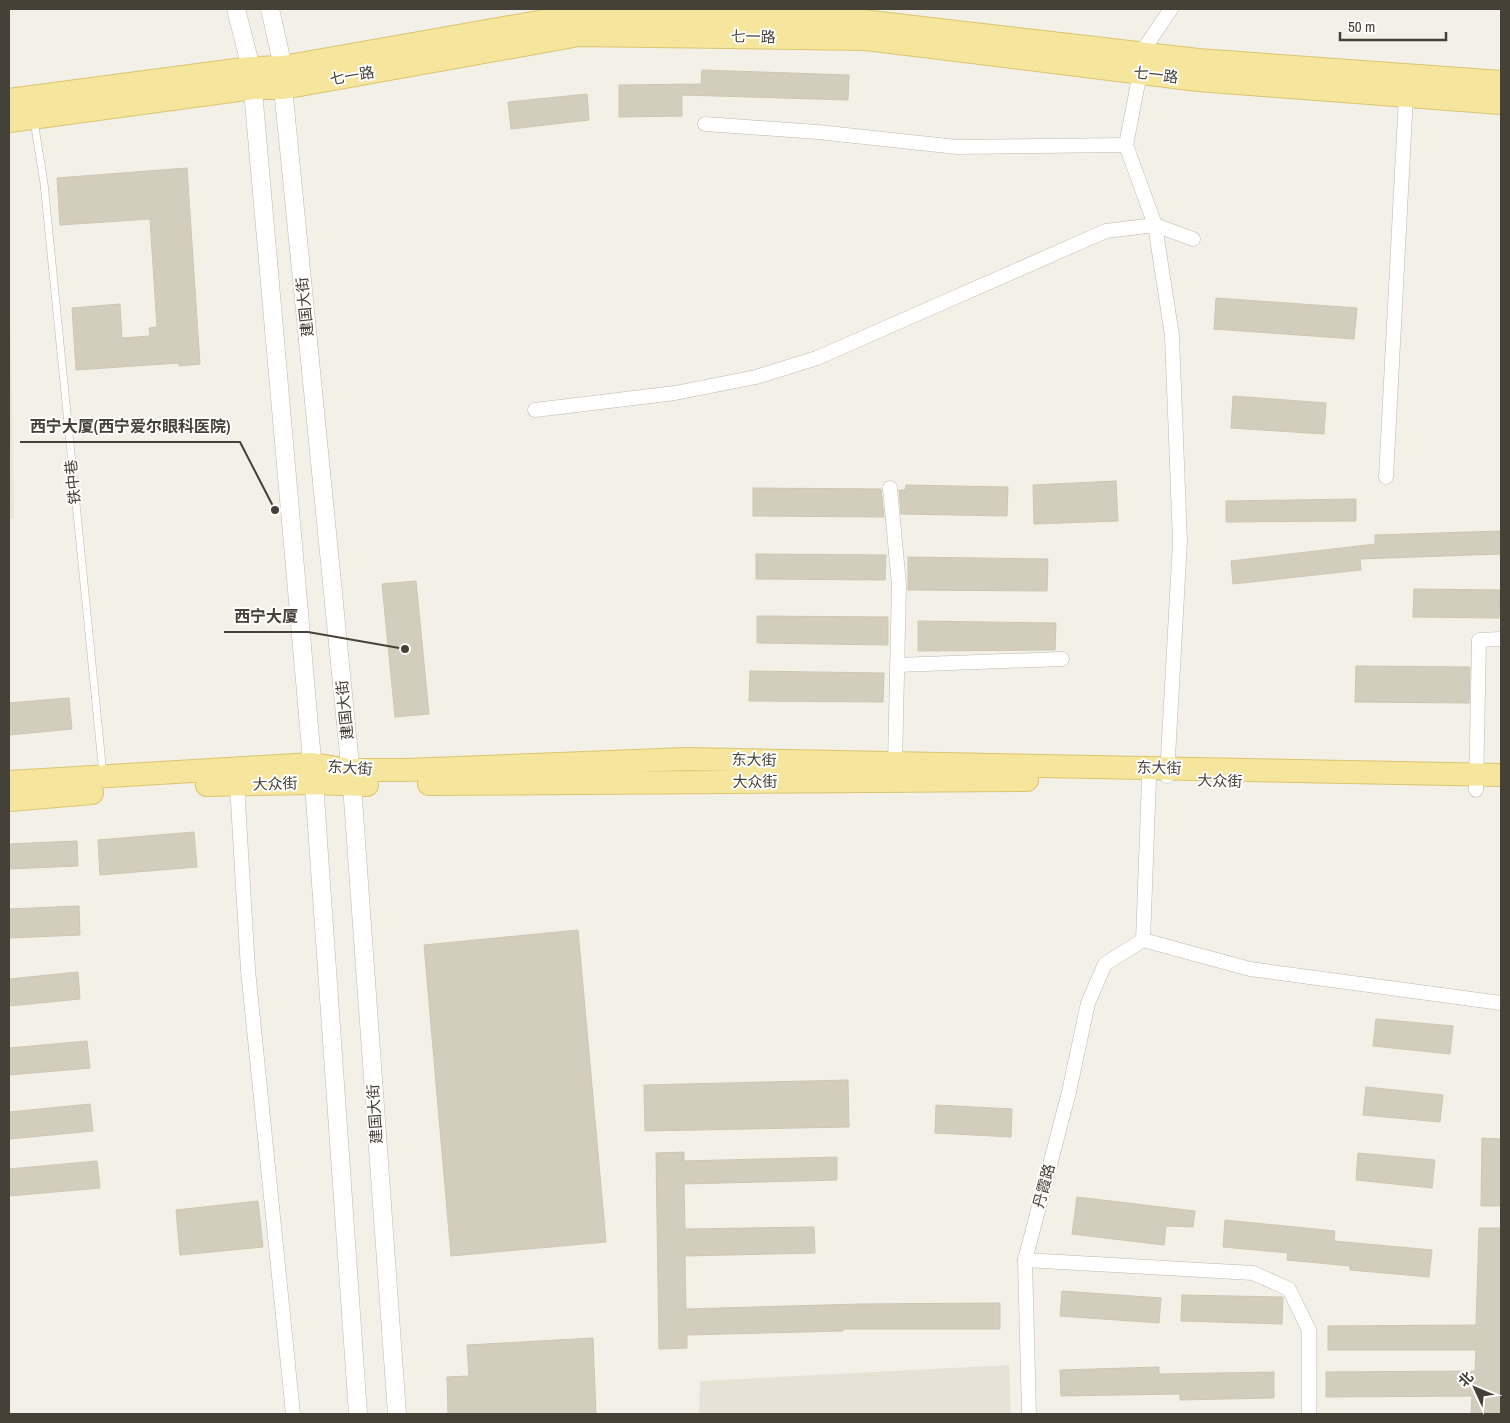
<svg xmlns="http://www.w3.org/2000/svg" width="1510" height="1423" font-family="'Archivo Narrow','Noto Sans SC',sans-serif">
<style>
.residential{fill:#e6e3d6}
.education{fill:#ebe6d3}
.building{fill:#d3cdbe;stroke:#cec6b2}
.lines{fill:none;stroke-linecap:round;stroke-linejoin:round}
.service-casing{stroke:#bdb9ab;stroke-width:8}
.minor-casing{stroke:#bdb9ab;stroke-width:15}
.tertiary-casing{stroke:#bdb9ab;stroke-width:19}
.primary-casing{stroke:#dac56e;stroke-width:24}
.service{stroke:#fff;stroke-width:7}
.minor{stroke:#fff;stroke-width:14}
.tertiary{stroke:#fff;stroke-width:18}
.primary{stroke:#f6e69d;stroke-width:22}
.labels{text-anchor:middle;stroke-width:4;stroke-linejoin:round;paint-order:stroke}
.street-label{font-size:15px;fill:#454137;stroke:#fff}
.leader{fill:none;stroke:#454137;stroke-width:2}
.callout-dot{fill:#454137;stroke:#fff;stroke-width:2}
.callout-label{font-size:16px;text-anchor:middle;font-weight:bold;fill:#454137;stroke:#fff;stroke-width:4;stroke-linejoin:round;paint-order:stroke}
</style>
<rect width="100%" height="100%" fill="#f3f0e8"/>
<path class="residential" d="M1009,1365l2,49h-312l1,-33z"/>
<path class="education" d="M9,241l5,277 -5,1z"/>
<g class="building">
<path d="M702,70l147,5 -1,25 -166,-5v21l-63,1v-32l82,-1z"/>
<path d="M587,94l2,26 -78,9 -3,-27z"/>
<path d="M187,168l13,196 -21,2v-3l-103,7 -4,-62 48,-4 2,34 28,-2 -1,-8 8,-1 -7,-108 -90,6 -3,-47z"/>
<path d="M1216,298l141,10 -3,31 -140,-10z"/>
<path d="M1233,396l93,7 -2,31 -93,-6z"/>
<path d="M1116,481l2,40 -84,3 -1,-39z"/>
<path d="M906,485l102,2 -1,29 -106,-2 -2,-24h6z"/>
<path d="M753,488l128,1 3,28 -131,-1z"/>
<path d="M1356,499v22l-130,1v-21z"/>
<path d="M1501,531v23l-141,5 1,11 -128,14 -2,-23 144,-17v-9z"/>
<path d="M756,554l130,1 -1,25 -129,-1z"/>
<path d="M908,557l140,2 -1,32 -139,-1z"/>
<path d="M416,581l13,133 -34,3 -13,-133z"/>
<path d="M1414,589l86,1 -1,28 -86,-1z"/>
<path d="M757,616l131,1v28l-131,-2z"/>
<path d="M918,621l138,2 -1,27 -137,1z"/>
<path d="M1356,666l114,1 -1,36 -114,-1z"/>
<path d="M750,671l134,2 -1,29 -134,-1z"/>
<path d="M69,698l3,31 -63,6v-32z"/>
<path d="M194,832l3,35 -97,8 -2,-35z"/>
<path d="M77,841l1,25 -69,3v-25z"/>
<path d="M79,906l1,29 -71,3v-29z"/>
<path d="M578,930l28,312 -155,14 -27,-311z"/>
<path d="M78,972l2,27 -71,7v-27z"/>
<path d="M1376,1019l77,7 -3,28 -77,-8z"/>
<path d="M87,1041l3,27 -81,7v-27z"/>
<path d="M848,1080l1,47 -204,4 -1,-46z"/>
<path d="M1366,1087l77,8 -3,27 -77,-7z"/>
<path d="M90,1104l3,27 -84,8v-27z"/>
<path d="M936,1105l76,4 -1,28 -76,-4z"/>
<path d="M1482,1138l19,1v67h-20z"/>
<path d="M684,1152v9l153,-4v23l-153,4 1,45 129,-2 1,26 -130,3 1,53 173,-5 141,-1v26h-157v2l-156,4v13l-28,1 -3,-196z"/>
<path d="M1358,1153l77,7 -3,28 -76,-8z"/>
<path d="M97,1161l3,27 -91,8v-27z"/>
<path d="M1077,1197l118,14 -2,16 -27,-1 -2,19 -92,-11z"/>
<path d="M258,1201l5,46 -83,8 -4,-45z"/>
<path d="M1225,1220l110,11 -1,10 98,9 -3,27 -79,-7v-4l-63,-6 1,-7 -65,-6z"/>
<path d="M1479,1228h22v186h-30l1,-18 -146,1v-25l149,-1 1,-21h-148v-24l148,-1z"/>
<path d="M1062,1291l99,7 -2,25 -99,-7z"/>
<path d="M1182,1295l101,2 -1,27 -101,-3z"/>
<path d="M593,1338l3,76h-148l-1,-37 22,-1 -2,-31z"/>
<path d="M1159,1367v7l115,-2v26l-94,2v-6l-119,2 -1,-26z"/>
</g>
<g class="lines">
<g class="service-casing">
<path id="service" d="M34,121l10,62 59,591"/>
</g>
<g class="minor-casing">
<g id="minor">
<path d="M705,124l113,8 139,15 169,-2"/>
<path d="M535,410l140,-17 81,-16 61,-19 289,-127 49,-6 38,14"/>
<path d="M1386,477l20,-381"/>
<path d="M890,488l9,97 -4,178"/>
<path d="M897,665l165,-6"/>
<path d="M1167,776l13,-235 -8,-205 -17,-111 -29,-80 14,-72 1,-20 30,-44"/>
<path d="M237,785l11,185 45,444"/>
<path d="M1476,790l3,-150 22,-1"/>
<path d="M1143,940l6,-161"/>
<path d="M1025,1260l228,13 36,16 20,41v84"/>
<path d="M1029,1414l-4,-154 44,-168 19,-89 17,-39 38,-24 107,29 251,34"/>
</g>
</g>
<g class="tertiary-casing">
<g id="tertiary">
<path d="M236,9l15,59 63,715 44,631"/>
<path d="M270,9l13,58v21l69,697 45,629"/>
</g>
</g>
<g class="primary-casing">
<g id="primary">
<path d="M9,100l242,-32 32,-1 295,-52 284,6 336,39 303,22"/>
<path d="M9,121l244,-33h30l296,-53 287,4 332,41 303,23"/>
<path d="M9,782l303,-18 39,6h54l281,-11 815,16"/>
<path d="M429,784l598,-4"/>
<path d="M207,785l107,-2 53,2"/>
<path d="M9,800l83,-7"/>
</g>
</g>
<use href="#service" class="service"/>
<use href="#minor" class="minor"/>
<use href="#tertiary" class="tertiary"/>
<use href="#primary" class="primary"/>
</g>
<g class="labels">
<g class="street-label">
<text transform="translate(753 37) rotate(1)" y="5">七一路</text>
<text transform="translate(1156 75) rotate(7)" y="5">七一路</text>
<text transform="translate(352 76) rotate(-10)" y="5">七一路</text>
<text transform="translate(305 307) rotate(-96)" y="5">建国大街</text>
<text transform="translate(73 482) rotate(-96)" y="5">铁中巷</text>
<text transform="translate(345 710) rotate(-96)" y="5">建国大街</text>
<text transform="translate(754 760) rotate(1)" y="5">东大街</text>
<text transform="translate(350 768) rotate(4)" y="5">东大街</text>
<text transform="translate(1159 768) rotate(1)" y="5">东大街</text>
<text transform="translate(1220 781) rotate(2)" y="5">大众街</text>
<text x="755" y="787">大众街</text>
<text transform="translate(275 784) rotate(-2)" y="5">大众街</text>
<text transform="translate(375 1114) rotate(-94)" y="5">建国大街</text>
<text transform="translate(1044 1186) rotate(-75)" y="5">丹霞路</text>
</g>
</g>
<path class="leader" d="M275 510L240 442H20M405 649L308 632H224"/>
<g class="callout-dot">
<circle cx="275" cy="510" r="5"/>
<circle cx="405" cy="649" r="5"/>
</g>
<g class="callout-label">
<text x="130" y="432">西宁大厦(西宁爱尔眼科医院)</text>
<text x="266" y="622">西宁大厦</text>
</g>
<rect width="1510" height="1423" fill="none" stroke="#454137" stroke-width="20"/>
<g transform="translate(1475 1388) rotate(314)" stroke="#ffffff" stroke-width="4" paint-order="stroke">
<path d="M0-4L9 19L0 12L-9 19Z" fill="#454137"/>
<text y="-8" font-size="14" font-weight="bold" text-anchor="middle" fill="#454137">北</text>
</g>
<path d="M1340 32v8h106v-8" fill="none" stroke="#454137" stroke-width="2.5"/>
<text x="1348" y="32" font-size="15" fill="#454137" stroke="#ffffff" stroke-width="4" paint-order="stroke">50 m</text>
</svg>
